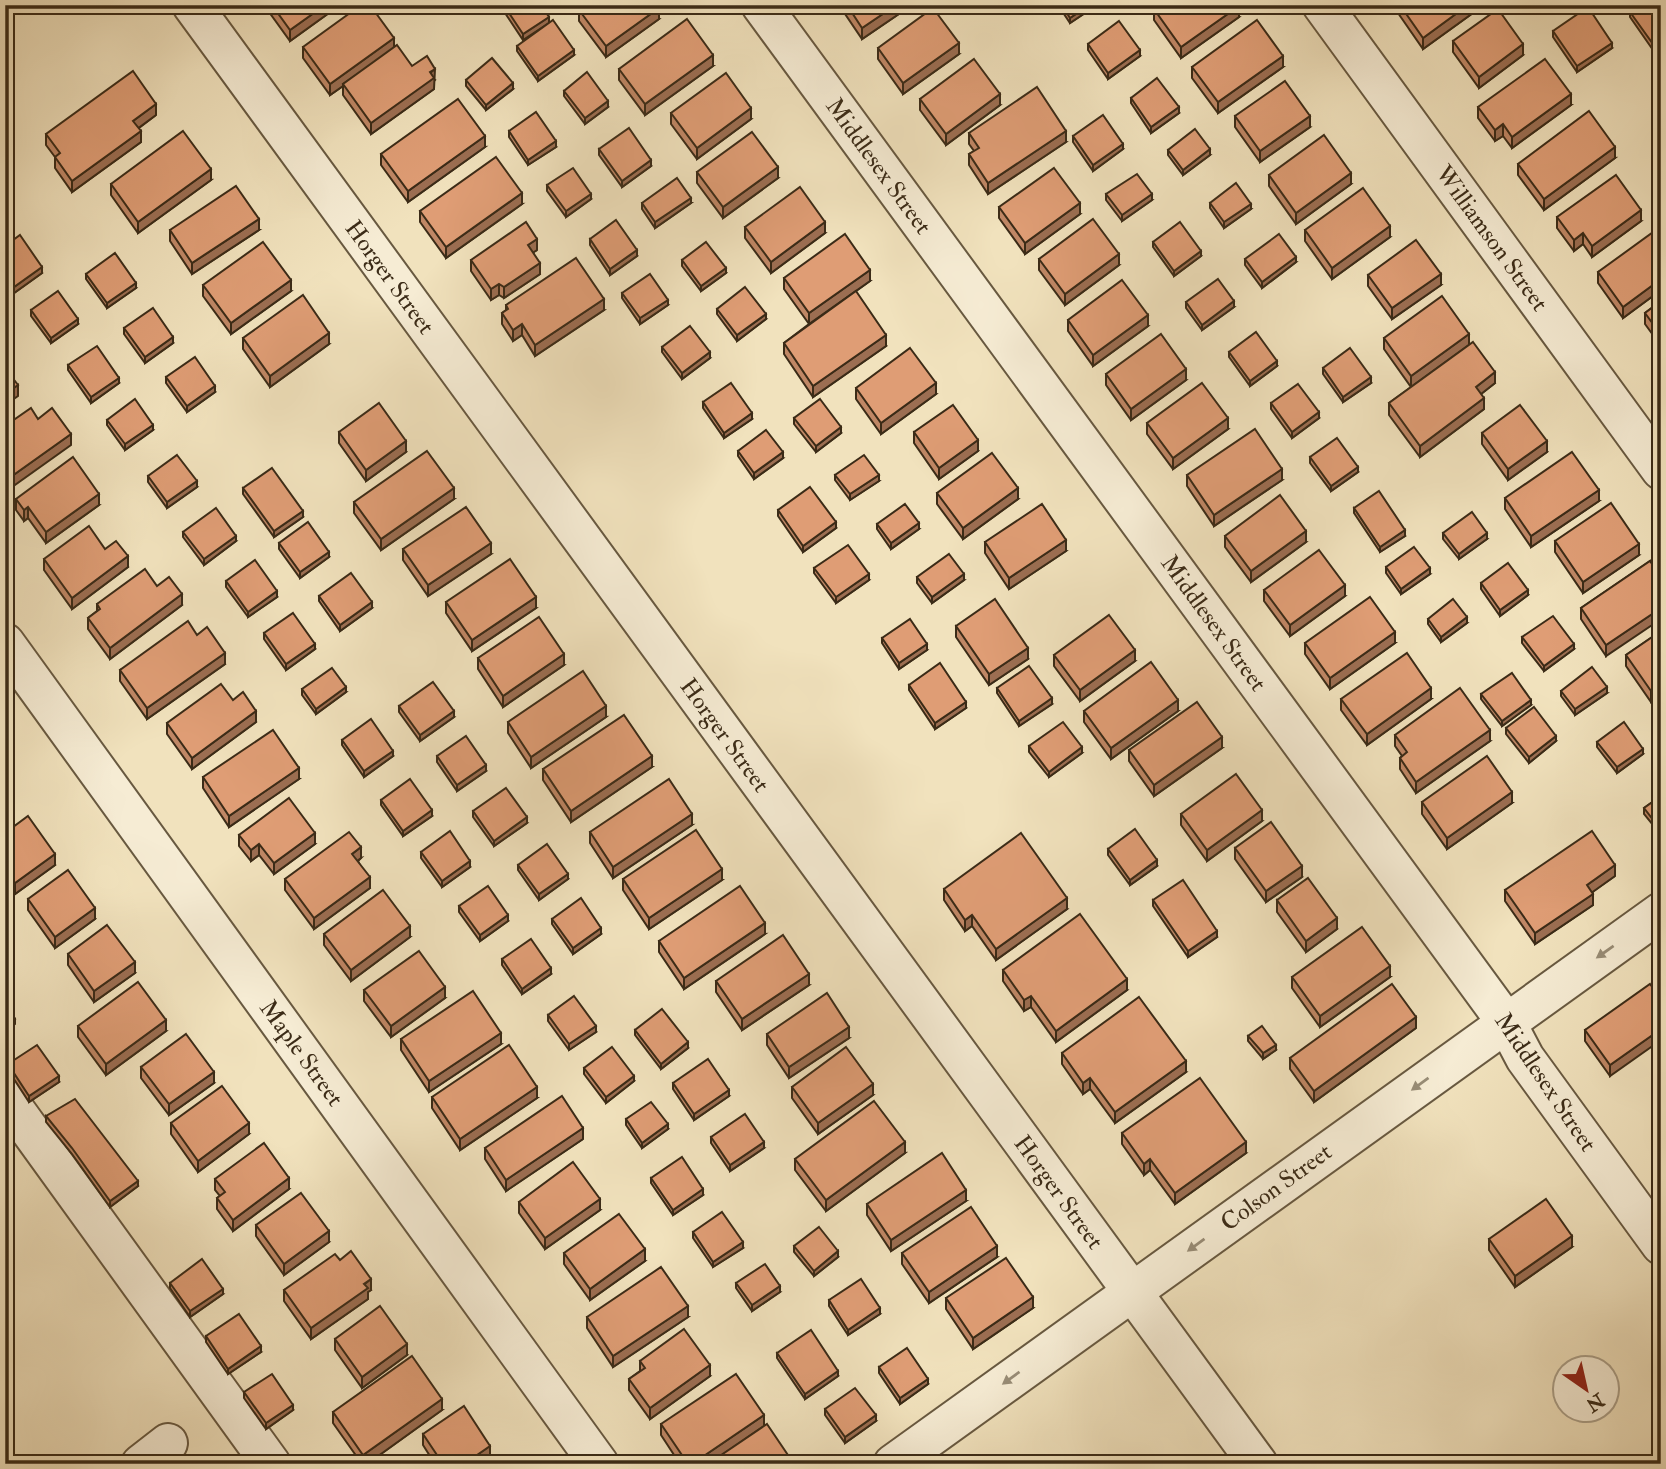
<svg xmlns="http://www.w3.org/2000/svg" width="1666" height="1469" font-family="'IM FELL Double Pica',serif">
<style>
.lines{fill:none;stroke-linecap:round;stroke-linejoin:round}
.minor-casing{stroke:#685940;stroke-width:42}
.minor{stroke:#f6ecd4;stroke-width:38}
.wall{fill:#c08765;stroke:#3b2b17;stroke-width:2}
.shaded-wall{fill:#9c6e52;stroke:#3b2b17;stroke-width:2}
.building{fill:#df9d75;stroke:#3b2b17;stroke-width:2}
.oneway{fill:#988c76}
.labels{text-anchor:middle;stroke-width:5;stroke-linejoin:round;paint-order:stroke}
.street-label{font-size:24px;fill:#3b2b17;stroke:#f6ecd4}
</style>
<rect width="100%" height="100%" fill="#f1e2bd"/>
<filter id="stains"><feTurbulence type="fractalNoise" baseFrequency=".00286" numOctaves="4"/><feColorMatrix values="0 0 0 0 .2 0 0 0 0 .09 0 0 0 0 .02 0 0 0 .5 -.17"/></filter>
<radialGradient id="worn" r=".72"><stop offset=".6" stop-color="#630" stop-opacity="0"/><stop offset="1" stop-color="#630" stop-opacity=".3"/></radialGradient>
<g class="lines">
<g class="minor-casing">
<g id="minor">
<path d="M192,5l1066,1459"/>
<path d="M761,5l745,1017 19,36 136,187"/>
<path d="M1322,5l339,465"/>
<path d="M5,643l594,821"/>
<path d="M5,1096l266,368"/>
<path d="M141,1464l27,-21"/>
<path d="M893,1464l768,-552"/>
</g>
</g>
<use href="#minor" class="minor"/>
</g>
<g class="wall">
<path d="M264,5h76l-50,36z"/>
<path d="M839,5h73l-50,34z"/>
<path d="M1058,5h39l-27,18z"/>
<path d="M1398,5h86l-61,44 -25,-36z"/>
<path d="M1661,5l-8,45 -23,-33v-5z"/>
<path d="M505,7l44,16 -26,17 -18,-27z"/>
<path d="M1154,9l85,8 -58,41 -27,-38z"/>
<path d="M579,10l80,9 -53,38 -27,-36z"/>
<path d="M1553,31l59,17 -35,24 -24,-35z"/>
<path d="M1453,41l70,14 -44,33 -26,-36z"/>
<path d="M1088,44l52,12 -32,23 -20,-29z"/>
<path d="M517,46l57,9 -36,26 -21,-30z"/>
<path d="M303,47h91l18,19 23,14 -1,1v8l-63,45 -28,-39v-9l-13,9 -27,-37z"/>
<path d="M878,48l81,6 -56,40 -25,-35z"/>
<path d="M713,66l-68,49 -26,-35v-11z"/>
<path d="M1192,67h91l-65,46 -26,-35z"/>
<path d="M466,80l47,9 -27,21 -20,-24z"/>
<path d="M564,91l44,16 -23,17 -21,-28z"/>
<path d="M1131,98l48,15 -28,20 -20,-30z"/>
<path d="M920,99l80,6 -54,40 -26,-35z"/>
<path d="M1571,105l-59,43 -9,-12 -8,5 -17,-23v-11z"/>
<path d="M671,113l80,6 -54,40 -26,-35z"/>
<path d="M156,115l-17,13 2,14 -69,50 -17,-24v-11l-9,-12v-11z"/>
<path d="M1235,116l75,11 -50,35 -25,-35z"/>
<path d="M509,131l47,16 -28,18 -19,-28z"/>
<path d="M969,133l97,9 -78,52 -19,-29v-11l5,-3 -5,-7z"/>
<path d="M1073,136l50,13 -30,22 -20,-29z"/>
<path d="M485,147l-77,55 -27,-37v-11z"/>
<path d="M599,149l52,17 -29,21 -23,-32z"/>
<path d="M1168,150l42,5 -27,20 -15,-20z"/>
<path d="M1615,158l-71,52 -26,-35v-11z"/>
<path d="M697,172l81,6 -55,40 -26,-35z"/>
<path d="M1269,175l82,9 -55,40 -27,-38z"/>
<path d="M211,180l-73,53 -27,-38v-11z"/>
<path d="M547,185l44,14 -25,18 -19,-26z"/>
<path d="M1106,194l46,6 -30,21 -16,-21z"/>
<path d="M642,203h49l-36,25 -13,-19z"/>
<path d="M1210,203l41,6 -27,19 -14,-20z"/>
<path d="M522,204l-76,54 -26,-36v-11z"/>
<path d="M999,207l81,7 -55,40 -26,-36z"/>
<path d="M1557,217l84,4 -49,36 -9,-13 -9,7 -17,-23z"/>
<path d="M745,227l80,6 -54,40 -26,-35z"/>
<path d="M170,230h89l-67,44 -22,-33z"/>
<path d="M1305,230l85,7 -58,42 -27,-38z"/>
<path d="M1661,237v53l-38,28 -25,-35v-11z"/>
<path d="M590,239l47,17 -27,19 -20,-30z"/>
<path d="M1153,242l48,14 -27,20 -21,-29z"/>
<path d="M5,246l37,27 -28,20 -9,-13z"/>
<path d="M537,250l-4,2 7,22 -36,24 -5,-3 -8,5 -20,-29v-11z"/>
<path d="M1039,259l80,6 -54,40 -26,-35z"/>
<path d="M1245,259l51,3 -34,26 -17,-23z"/>
<path d="M682,260l44,13 -25,18 -19,-25z"/>
<path d="M86,274l50,14 -29,20 -21,-29z"/>
<path d="M1368,275l73,10 -49,34 -24,-33z"/>
<path d="M784,278l86,3 -55,40 71,25 -73,51 -29,-43v-11l25,-19 -25,-35z"/>
<path d="M203,285l88,6 -60,43 -28,-38z"/>
<path d="M622,293l46,12 -28,19 -18,-26z"/>
<path d="M1661,301v45l-16,-22v-11z"/>
<path d="M1186,302l48,5 -32,23 -16,-22z"/>
<path d="M506,305l98,5 -69,46 -13,-21 -9,6 -11,-17v-11l4,-3z"/>
<path d="M717,309l49,10 -29,22 -20,-27z"/>
<path d="M31,310l47,14 -27,19 -20,-27z"/>
<path d="M1068,320l80,6 -55,40 -25,-35z"/>
<path d="M124,328l49,15 -28,20 -21,-29z"/>
<path d="M243,338l86,6 -59,43 -27,-38z"/>
<path d="M1384,338l85,7 26,38 -14,11 3,15 -64,48 -31,-42v-12l57,-41 -35,25 -27,-38z"/>
<path d="M662,347l48,11 -28,21 -20,-27z"/>
<path d="M1229,352l48,14 -27,20 -21,-29z"/>
<path d="M68,365l51,18 -28,20 -23,-33z"/>
<path d="M1323,368l48,15 -28,19 -20,-28z"/>
<path d="M1106,374l80,6 -55,40 -25,-35z"/>
<path d="M166,377l49,15 -28,20 -21,-29z"/>
<path d="M856,388l80,6 -55,40 -25,-35z"/>
<path d="M703,402l49,17 -28,19 -21,-30z"/>
<path d="M1271,403l48,15 -27,20 -21,-29z"/>
<path d="M794,418l47,15 -25,19 -22,-28z"/>
<path d="M107,420l46,10 -28,20 -18,-25z"/>
<path d="M1147,423l81,6 -55,40 -26,-35z"/>
<path d="M339,432l67,20 -40,29 -27,-38z"/>
<path d="M914,432l64,19 -39,28 -25,-36z"/>
<path d="M1482,433l65,19 -39,28 -26,-36z"/>
<path d="M738,451l45,7 -29,21 -16,-23z"/>
<path d="M1310,457l48,15 -27,19 -21,-28z"/>
<path d="M835,475l44,6 -29,19 -15,-20z"/>
<path d="M1187,475l95,5 -68,46 -27,-40z"/>
<path d="M148,476l49,11 -30,21 -19,-26z"/>
<path d="M243,488l60,29 -29,20 -31,-43z"/>
<path d="M937,493l81,6 -55,40 -26,-35z"/>
<path d="M1505,498l94,3 -68,46 -26,-38z"/>
<path d="M16,499l83,6 -53,38 -18,-25 -4,3 -8,-11z"/>
<path d="M454,499l-73,51 -27,-37v-11z"/>
<path d="M1354,508l51,28 -25,16 -26,-39z"/>
<path d="M778,510l58,18 -33,24 -25,-36z"/>
<path d="M877,524l42,5 -28,20 -14,-20z"/>
<path d="M183,532l53,9 -32,24 -21,-28z"/>
<path d="M1443,533l44,6 -28,20 -16,-20z"/>
<path d="M1225,536l81,6 -55,40 -26,-35z"/>
<path d="M1555,541l84,14 -56,38 -28,-41z"/>
<path d="M985,542l81,9 -57,38 -24,-36z"/>
<path d="M279,543l50,14 -29,21 -21,-29z"/>
<path d="M105,549l23,18 -56,42 -28,-39v-11z"/>
<path d="M403,549l88,5 -63,42 -25,-36z"/>
<path d="M1650,561l-44,95 -25,-37v-11z"/>
<path d="M1386,567l44,7 -29,20 -15,-21z"/>
<path d="M814,568l55,12 -33,23 -22,-30z"/>
<path d="M917,577l47,3 -32,23 -15,-20z"/>
<path d="M226,581l51,16 -29,20 -22,-30z"/>
<path d="M1481,583l47,12 -28,21 -19,-27z"/>
<path d="M157,586l25,19 -72,54 -22,-30v-11l9,-7v-7z"/>
<path d="M1264,590l81,6 -55,40 -26,-35z"/>
<path d="M319,596l53,12 -32,23 -21,-30z"/>
<path d="M446,602l90,6 -64,43 -26,-38z"/>
<path d="M1428,619l39,4 -26,19 -13,-18z"/>
<path d="M956,626l72,33 -39,26 -33,-48z"/>
<path d="M1661,631l-10,71 -25,-36v-11z"/>
<path d="M264,633l51,16 -29,21 -22,-31z"/>
<path d="M197,635l28,29 -78,55 -27,-38v-11z"/>
<path d="M1522,637l52,12 -30,22 -22,-28z"/>
<path d="M882,638l45,12 -28,19 -17,-26z"/>
<path d="M1305,643h90l-65,46 -25,-35z"/>
<path d="M1054,655l81,6 -55,40 -26,-35z"/>
<path d="M478,658l86,7 -61,42 -25,-38z"/>
<path d="M909,685l57,23 -31,21 -26,-39z"/>
<path d="M997,688l55,16 -33,22 -22,-33z"/>
<path d="M302,689l44,3 -30,22 -14,-19z"/>
<path d="M1561,691l46,2 -32,22 -14,-19z"/>
<path d="M1481,694l50,11 -29,21 -21,-27z"/>
<path d="M1341,699h90l-64,46 -26,-35z"/>
<path d="M233,700l23,22 -64,47 -25,-35v-11z"/>
<path d="M399,706l55,11 -34,24 -21,-29z"/>
<path d="M1084,711h94l-67,48 -27,-37z"/>
<path d="M606,717l-75,51 -23,-35v-11z"/>
<path d="M1506,728l50,13 -27,22 -23,-29z"/>
<path d="M1395,735l95,6 -74,52 -16,-24v-11l2,-2 -7,-10z"/>
<path d="M342,740l51,16 -29,21 -22,-32z"/>
<path d="M1597,742l46,12 -26,19 -20,-26z"/>
<path d="M1029,746l53,7 -33,24 -20,-25z"/>
<path d="M1222,748l-68,48 -25,-35v-11z"/>
<path d="M437,756l49,15 -29,20 -20,-29z"/>
<path d="M652,767l-81,55 -28,-42v-11z"/>
<path d="M203,777l96,2 -70,48 -26,-39z"/>
<path d="M1661,796v39l-17,-21v-6z"/>
<path d="M381,800l51,16 -29,20 -22,-31z"/>
<path d="M1422,802l90,1 -65,46 -25,-35z"/>
<path d="M473,811l54,12 -33,23 -21,-29z"/>
<path d="M1181,814l81,7 -55,40 -26,-36z"/>
<path d="M692,825l-79,53 -23,-35v-11z"/>
<path d="M5,833l50,32 -40,29 -10,-14z"/>
<path d="M239,835l76,9 -41,30 -15,-19 -8,6 -12,-15z"/>
<path d="M1235,848l67,29 -36,25 -31,-43z"/>
<path d="M1108,849l49,17 -27,19 -22,-30z"/>
<path d="M421,852l49,15 -28,20 -21,-29z"/>
<path d="M361,858l-3,3 12,27 -56,41 -29,-39v-11z"/>
<path d="M518,865l50,14 -29,21 -21,-30z"/>
<path d="M1615,876l-23,16 1,13 -58,39 -30,-43v-11z"/>
<path d="M623,879l99,1 -73,49 -26,-39z"/>
<path d="M944,889l123,20 -71,51 -24,-34 -7,5 -21,-31z"/>
<path d="M28,899l67,20 -40,29 -27,-38z"/>
<path d="M1153,900l64,37 -29,20 -35,-51z"/>
<path d="M1277,900l60,29 -31,23 -29,-40z"/>
<path d="M459,906l49,15 -28,20 -21,-29z"/>
<path d="M552,919l49,15 -28,20 -21,-30z"/>
<path d="M324,934l86,3 -59,44 -27,-36z"/>
<path d="M765,934l-81,55 -25,-37v-11z"/>
<path d="M68,954l67,19 -41,29 -26,-37z"/>
<path d="M502,959l49,15 -29,20 -20,-29z"/>
<path d="M1003,970l124,20 -71,52 -25,-35 -7,4 -21,-30z"/>
<path d="M1292,977h98l-70,50 -28,-39z"/>
<path d="M716,981l93,4 -67,45 -26,-38z"/>
<path d="M364,990l81,8 -54,39 -27,-36z"/>
<path d="M1661,999l-51,77 -25,-35v-11z"/>
<path d="M548,1015l48,17 -27,18 -21,-29z"/>
<path d="M78,1026l88,5 -60,44 -28,-38z"/>
<path d="M1416,1028l-102,74 -24,-33v-11z"/>
<path d="M635,1030l53,18 -27,21 -26,-34z"/>
<path d="M767,1034l82,4 -60,40 -22,-33z"/>
<path d="M1248,1036l28,14 -13,9 -15,-18z"/>
<path d="M401,1039l100,5 -72,48 -28,-42z"/>
<path d="M1062,1053l124,19 -71,51 -25,-34 -7,5 -21,-30z"/>
<path d="M8,1064l51,18 -30,20 -21,-32z"/>
<path d="M141,1067l73,16 -45,32 -28,-37z"/>
<path d="M584,1068l50,13 -28,22 -22,-29z"/>
<path d="M673,1083l56,13 -35,24 -21,-31z"/>
<path d="M792,1087l81,8 -55,39 -26,-36z"/>
<path d="M432,1097l105,1 -77,52 -28,-42z"/>
<path d="M46,1116l92,70 -28,21 -38,-53 -26,-32z"/>
<path d="M626,1119l42,10 -26,19 -16,-23z"/>
<path d="M171,1123l78,11 -51,38 -27,-38z"/>
<path d="M1122,1133l124,20 -71,51 -25,-34 -6,5 -22,-31z"/>
<path d="M711,1137l53,11 -34,23 -19,-28z"/>
<path d="M583,1139l-77,52 -21,-32v-11z"/>
<path d="M905,1153l-79,58 -31,-41v-11z"/>
<path d="M651,1178l52,17 -30,20 -22,-32z"/>
<path d="M215,1179l74,10 -56,42 -16,-22v-11l3,-2 -5,-6z"/>
<path d="M966,1201l-75,50 -24,-36v-11z"/>
<path d="M519,1202l81,8 -55,39 -26,-36z"/>
<path d="M256,1225l73,17 -45,33 -28,-39z"/>
<path d="M693,1232l50,16 -30,19 -20,-29z"/>
<path d="M1489,1239l83,8 -57,40 -26,-37z"/>
<path d="M794,1246l44,11 -24,19 -20,-24z"/>
<path d="M564,1253l81,8 -55,39 -26,-36z"/>
<path d="M902,1253l95,4 -68,46 -27,-39z"/>
<path d="M340,1260l31,30 -3,2v7l-57,40 -27,-38v-11z"/>
<path d="M170,1283l53,11 -33,23 -20,-29z"/>
<path d="M736,1283l44,9 -28,19 -16,-23z"/>
<path d="M946,1298l87,10 -60,41 -27,-40z"/>
<path d="M829,1300l51,14 -32,21 -19,-29z"/>
<path d="M587,1317h101l-75,50 -26,-39z"/>
<path d="M206,1336l55,16 -33,22 -22,-32z"/>
<path d="M335,1339l72,16 -45,33 -27,-38z"/>
<path d="M777,1353l61,23 -33,23 -28,-41z"/>
<path d="M640,1361l70,15 -60,43 -21,-29v-11l11,-8z"/>
<path d="M879,1367l49,17 -28,20 -21,-31z"/>
<path d="M244,1392l49,18 -27,19 -22,-31z"/>
<path d="M825,1409l51,12 -31,22 -20,-28z"/>
<path d="M442,1410l-75,54h-5l-29,-41v-11z"/>
<path d="M661,1424l103,2 30,38h-114l-19,-29z"/>
<path d="M423,1434l67,23 -9,7h-46l-12,-19z"/>
</g>
<g class="shaded-wall">
<path d="M325,5h15l-50,36v-11z"/>
<path d="M896,5h16l-50,34v-11z"/>
<path d="M1089,5h8l-27,18v-5z"/>
<path d="M1468,5h16l-61,44v-11z"/>
<path d="M1239,6v11l-58,41v-11z"/>
<path d="M659,8v11l-53,38v-11z"/>
<path d="M549,17v6l-26,17v-6z"/>
<path d="M394,38v11l-51,35v2l-13,9v-11z"/>
<path d="M1661,38v6l-8,6v-6z"/>
<path d="M959,43v11l-56,40v-11z"/>
<path d="M1612,43v5l-35,24v-6z"/>
<path d="M1523,44v11l-44,33v-11z"/>
<path d="M574,50v5l-36,26v-5z"/>
<path d="M1140,50v6l-32,23v-6z"/>
<path d="M713,55v11l-68,49v-11z"/>
<path d="M1283,56v11l-65,46v-11z"/>
<path d="M435,69l-1,20 -63,45v-11z"/>
<path d="M513,83v6l-27,21v-5z"/>
<path d="M1000,94v11l-54,40v-11z"/>
<path d="M1571,94v11l-59,43v-11z"/>
<path d="M608,101v6l-23,17v-6z"/>
<path d="M156,104v11l-23,17v-11z"/>
<path d="M1179,107v6l-28,20v-6z"/>
<path d="M751,108v11l-54,40v-11z"/>
<path d="M1310,116v11l-50,35v-11z"/>
<path d="M1503,124v12l-8,5v-11z"/>
<path d="M141,131v11l-69,50v-11z"/>
<path d="M1066,131v11l-78,52v-11z"/>
<path d="M485,136v11l-77,55v-11z"/>
<path d="M556,141v6l-28,18v-5z"/>
<path d="M1123,144v5l-30,22v-6z"/>
<path d="M1615,147v11l-71,52v-11z"/>
<path d="M1210,149v6l-27,20v-5z"/>
<path d="M651,160v6l-29,21v-6z"/>
<path d="M778,167v11l-55,40v-11z"/>
<path d="M211,169v11l-73,53v-11z"/>
<path d="M1351,173v11l-55,40v-11z"/>
<path d="M522,193v11l-76,54v-11z"/>
<path d="M591,194v5l-25,18v-6z"/>
<path d="M1152,194v6l-30,21v-6z"/>
<path d="M691,198v5l-36,25v-6z"/>
<path d="M1080,203v11l-55,40v-11z"/>
<path d="M1251,204v5l-27,19v-6z"/>
<path d="M1641,210v11l-49,36v-11z"/>
<path d="M259,219v11l-67,44v-11z"/>
<path d="M825,222v11l-54,40v-11z"/>
<path d="M1390,226v11l-58,42v-11z"/>
<path d="M1583,233v11l-9,7v-11z"/>
<path d="M537,239v11l-9,6v-11z"/>
<path d="M637,250v6l-27,19v-6z"/>
<path d="M1201,251v5l-27,20v-5z"/>
<path d="M1119,254v11l-54,40v-11z"/>
<path d="M1296,257v5l-34,26v-6z"/>
<path d="M540,263v11l-36,24v-11z"/>
<path d="M42,267v6l-28,20v-6z"/>
<path d="M726,268v5l-25,18v-5z"/>
<path d="M870,270v11l-61,43v-11z"/>
<path d="M1441,274v11l-49,34v-11z"/>
<path d="M1661,279v11l-38,28v-11z"/>
<path d="M291,280v11l-60,43v-11z"/>
<path d="M136,283v5l-29,20v-5z"/>
<path d="M499,284v11l-8,5v-11z"/>
<path d="M604,299v11l-69,46v-11z"/>
<path d="M668,300v5l-28,19v-6z"/>
<path d="M1234,301v6l-32,23v-5z"/>
<path d="M766,314v5l-29,22v-6z"/>
<path d="M1148,315v11l-55,40v-11z"/>
<path d="M78,319v5l-27,19v-5z"/>
<path d="M522,324v11l-9,6v-11z"/>
<path d="M329,333v11l-59,43v-11z"/>
<path d="M1469,334v11l-58,42v-11z"/>
<path d="M886,335v11l-73,51v-11z"/>
<path d="M173,337v6l-28,20v-6z"/>
<path d="M710,352v6l-28,21v-6z"/>
<path d="M1277,361v5l-27,20v-5z"/>
<path d="M1186,369v11l-55,40v-11z"/>
<path d="M1495,372v11l-19,15v-11z"/>
<path d="M1371,377v6l-28,19v-5z"/>
<path d="M119,378v5l-28,20v-6z"/>
<path d="M936,383v11l-55,40v-11z"/>
<path d="M18,385v11l-13,9v-11z"/>
<path d="M215,386v6l-28,20v-6z"/>
<path d="M1484,398v11l-64,48v-11z"/>
<path d="M1319,412v6l-27,20v-6z"/>
<path d="M752,413v6l-28,19v-5z"/>
<path d="M1228,418v11l-55,40v-11z"/>
<path d="M153,425v5l-28,20v-6z"/>
<path d="M841,427v6l-25,19v-6z"/>
<path d="M71,434v11l-66,47v-11z"/>
<path d="M978,440v11l-39,28v-11z"/>
<path d="M406,441v11l-40,29v-11z"/>
<path d="M1547,441v11l-39,28v-11z"/>
<path d="M783,452v6l-29,21v-6z"/>
<path d="M1358,467v5l-27,19v-5z"/>
<path d="M1282,469v11l-68,46v-11z"/>
<path d="M879,475v6l-29,19v-6z"/>
<path d="M197,481v6l-30,21v-6z"/>
<path d="M454,488v11l-73,51v-11z"/>
<path d="M1018,488v11l-55,40v-11z"/>
<path d="M1599,490v11l-68,46v-11z"/>
<path d="M99,494v11l-53,38v-11z"/>
<path d="M28,507v11l-4,3v-11z"/>
<path d="M303,511v6l-29,20v-6z"/>
<path d="M836,522v6l-33,24v-6z"/>
<path d="M919,523v6l-28,20v-6z"/>
<path d="M1405,530v6l-25,16v-5z"/>
<path d="M1306,531v11l-55,40v-11z"/>
<path d="M1487,533v6l-28,20v-5z"/>
<path d="M236,536v5l-32,24v-6z"/>
<path d="M1066,540v11l-57,38v-11z"/>
<path d="M491,543v11l-63,42v-11z"/>
<path d="M1639,544v11l-56,38v-11z"/>
<path d="M329,552v5l-29,21v-6z"/>
<path d="M128,556v11l-56,42v-11z"/>
<path d="M1430,568v6l-29,20v-5z"/>
<path d="M869,574v6l-33,23v-6z"/>
<path d="M964,574v6l-32,23v-6z"/>
<path d="M1345,585v11l-55,40v-11z"/>
<path d="M1528,590v5l-28,21v-6z"/>
<path d="M277,591v6l-29,20v-5z"/>
<path d="M182,594v11l-72,54v-11z"/>
<path d="M536,597v11l-64,43v-11z"/>
<path d="M372,602v6l-32,23v-6z"/>
<path d="M1661,608v11l-55,37v-11z"/>
<path d="M1467,617v6l-26,19v-5z"/>
<path d="M1395,632v11l-65,46v-11z"/>
<path d="M315,644v5l-29,21v-6z"/>
<path d="M927,644v6l-28,19v-6z"/>
<path d="M1574,644v5l-30,22v-5z"/>
<path d="M1028,648v11l-39,26v-11z"/>
<path d="M1135,650v11l-55,40v-11z"/>
<path d="M225,653v11l-78,55v-11z"/>
<path d="M564,654v11l-61,42v-11z"/>
<path d="M1661,685v11l-10,6v-11z"/>
<path d="M346,687v5l-30,22v-5z"/>
<path d="M1607,687v6l-32,22v-6z"/>
<path d="M1431,688v11l-64,46v-11z"/>
<path d="M1052,698v6l-33,22v-5z"/>
<path d="M1178,700v11l-67,48v-11z"/>
<path d="M1531,700v5l-29,21v-5z"/>
<path d="M966,702v6l-31,21v-6z"/>
<path d="M606,706v11l-75,51v-11z"/>
<path d="M256,711v11l-64,47v-11z"/>
<path d="M454,711v6l-34,24v-6z"/>
<path d="M1490,730v11l-74,52v-11z"/>
<path d="M1556,736v5l-27,22v-6z"/>
<path d="M1222,737v11l-68,48v-11z"/>
<path d="M1082,747v6l-33,24v-5z"/>
<path d="M1643,749v5l-26,19v-6z"/>
<path d="M393,751v5l-29,21v-6z"/>
<path d="M652,756v11l-81,55v-11z"/>
<path d="M486,765v6l-29,20v-6z"/>
<path d="M299,768v11l-70,48v-11z"/>
<path d="M1512,792v11l-65,46v-11z"/>
<path d="M10,797v11l-5,3v-11z"/>
<path d="M432,810v6l-29,20v-5z"/>
<path d="M1262,810v11l-55,40v-11z"/>
<path d="M692,814v11l-79,53v-11z"/>
<path d="M527,817v6l-33,23v-5z"/>
<path d="M315,833v11l-41,30v-11z"/>
<path d="M259,844v11l-8,6v-11z"/>
<path d="M361,847v11l-9,7v-11z"/>
<path d="M55,854v11l-40,29v-11z"/>
<path d="M1157,860v6l-27,19v-5z"/>
<path d="M470,861v6l-28,20v-6z"/>
<path d="M1615,865v11l-28,20v-11z"/>
<path d="M1302,866v11l-36,25v-11z"/>
<path d="M722,869v11l-73,49v-11z"/>
<path d="M568,874v5l-29,21v-6z"/>
<path d="M370,877v11l-56,41v-11z"/>
<path d="M1593,894v11l-58,39v-11z"/>
<path d="M1067,898v11l-71,51v-11z"/>
<path d="M95,908v11l-40,29v-11z"/>
<path d="M508,915v6l-28,20v-6z"/>
<path d="M972,915v11l-7,5v-11z"/>
<path d="M1337,918v11l-31,23v-11z"/>
<path d="M765,923v11l-81,55v-11z"/>
<path d="M410,926v11l-59,44v-11z"/>
<path d="M601,928v6l-28,20v-6z"/>
<path d="M1217,931v6l-29,20v-6z"/>
<path d="M135,962v11l-41,29v-11z"/>
<path d="M1390,966v11l-70,50v-11z"/>
<path d="M551,968v6l-29,20v-5z"/>
<path d="M809,974v11l-67,45v-11z"/>
<path d="M1127,979v11l-71,52v-11z"/>
<path d="M445,987v11l-54,39v-11z"/>
<path d="M1031,996v11l-7,4v-11z"/>
<path d="M1416,1017v11l-102,74v-11z"/>
<path d="M15,1019v5l-10,7v-6z"/>
<path d="M166,1020v11l-60,44v-11z"/>
<path d="M596,1026v6l-27,18v-6z"/>
<path d="M849,1027v11l-60,40v-11z"/>
<path d="M1661,1029v11l-51,36v-11z"/>
<path d="M501,1033v11l-72,48v-11z"/>
<path d="M688,1042v6l-27,21v-5z"/>
<path d="M1276,1045v5l-13,9v-6z"/>
<path d="M1186,1061v11l-71,51v-11z"/>
<path d="M214,1072v11l-45,32v-11z"/>
<path d="M59,1076v6l-30,20v-6z"/>
<path d="M634,1076v5l-28,22v-6z"/>
<path d="M1090,1078v11l-7,5v-11z"/>
<path d="M873,1084v11l-55,39v-11z"/>
<path d="M537,1087v11l-77,52v-11z"/>
<path d="M729,1090v6l-35,24v-6z"/>
<path d="M249,1123v11l-51,38v-11z"/>
<path d="M668,1124v5l-26,19v-5z"/>
<path d="M583,1128v11l-77,52v-11z"/>
<path d="M764,1142v6l-34,23v-6z"/>
<path d="M905,1142v11l-79,58v-11z"/>
<path d="M1246,1142v11l-71,51v-11z"/>
<path d="M1150,1159v11l-6,5v-11z"/>
<path d="M289,1178v11l-56,42v-11z"/>
<path d="M138,1181v5l-28,21v-6z"/>
<path d="M703,1189v6l-30,20v-5z"/>
<path d="M966,1190v11l-75,50v-11z"/>
<path d="M600,1199v11l-55,39v-11z"/>
<path d="M329,1231v11l-45,33v-11z"/>
<path d="M1572,1236v11l-57,40v-11z"/>
<path d="M743,1242v6l-30,19v-5z"/>
<path d="M997,1246v11l-68,46v-11z"/>
<path d="M645,1249v12l-55,39v-11z"/>
<path d="M838,1251v6l-24,19v-5z"/>
<path d="M371,1279v11l-3,2v7l-57,40v-11z"/>
<path d="M780,1286v6l-28,19v-6z"/>
<path d="M223,1289v5l-33,23v-6z"/>
<path d="M1033,1297v11l-60,41v-11z"/>
<path d="M688,1306v11l-75,50v-11z"/>
<path d="M880,1308v6l-32,21v-5z"/>
<path d="M407,1344v11l-45,33v-11z"/>
<path d="M261,1346v6l-33,22v-5z"/>
<path d="M710,1365v11l-60,43v-11z"/>
<path d="M838,1371v5l-33,23v-5z"/>
<path d="M928,1379v5l-28,20v-6z"/>
<path d="M442,1399v11l-75,54h-4v-9z"/>
<path d="M293,1405v5l-27,19v-6z"/>
<path d="M764,1415v11l-55,38h-17z"/>
<path d="M876,1415v6l-31,22v-6z"/>
<path d="M490,1446v11l-9,7h-17z"/>
</g>
<g class="building">
<path d="M272,5h53l-35,25z"/>
<path d="M361,5h9l24,33 -64,46 -27,-37z"/>
<path d="M508,5h33l8,12 -26,17 -18,-27z"/>
<path d="M585,5h72l2,3 -53,38 -27,-36z"/>
<path d="M847,5h49l-34,23z"/>
<path d="M1062,5h27l-19,13z"/>
<path d="M1160,5h79v1l-58,41 -27,-38z"/>
<path d="M1400,5h68l-45,33z"/>
<path d="M1638,5h23v33l-8,6 -23,-32z"/>
<path d="M1588,7l24,36 -35,23 -24,-35z"/>
<path d="M933,8l26,35 -56,40 -25,-35z"/>
<path d="M1498,9l25,35 -44,33 -26,-36z"/>
<path d="M687,19l26,36 -68,49 -26,-35z"/>
<path d="M553,20l21,30 -36,26 -21,-30z"/>
<path d="M1257,20l26,36 -65,46 -26,-35z"/>
<path d="M1119,21l21,29 -32,23 -20,-29z"/>
<path d="M397,45l15,21 15,-10 8,13 -5,3 4,6 -63,45 -28,-39z"/>
<path d="M492,58l21,25 -27,22 -20,-25z"/>
<path d="M974,59l26,35 -54,40 -26,-35z"/>
<path d="M1545,59l26,35 -59,43 -9,-13 -8,6 -17,-23z"/>
<path d="M133,71l23,33 -23,17 8,10 -69,50 -17,-24 5,-4 -14,-19z"/>
<path d="M587,72l21,29 -23,17 -21,-27z"/>
<path d="M726,73l25,35 -54,40 -26,-35z"/>
<path d="M1157,78l22,29 -28,20 -20,-29z"/>
<path d="M1285,81l25,35 -50,35 -25,-35z"/>
<path d="M1037,87l29,44 -78,52 -19,-29 10,-6 -10,-15z"/>
<path d="M458,99l27,37 -77,55 -27,-37z"/>
<path d="M1589,111l26,36 -71,52 -26,-35z"/>
<path d="M536,112l20,29 -28,19 -19,-29z"/>
<path d="M1103,115l20,29 -30,21 -20,-29z"/>
<path d="M629,128l22,32 -29,21 -23,-32z"/>
<path d="M1195,129l15,20 -27,21 -15,-20z"/>
<path d="M183,131l28,38 -73,53 -27,-38z"/>
<path d="M752,132l26,35 -55,40 -26,-35z"/>
<path d="M1324,135l27,38 -55,40 -27,-38z"/>
<path d="M496,157l26,36 -76,54 -26,-36z"/>
<path d="M573,168l18,26 -25,17 -19,-26z"/>
<path d="M1054,168l26,35 -55,40 -26,-36z"/>
<path d="M1137,174l15,20 -30,21 -16,-21z"/>
<path d="M1616,175l25,35 -49,36 -9,-13 -9,7 -17,-23z"/>
<path d="M677,178l14,20 -36,24 -13,-19z"/>
<path d="M1236,183l15,21 -27,18 -14,-19z"/>
<path d="M236,186l23,33 -67,44 -22,-33z"/>
<path d="M800,187l25,35 -54,40 -26,-35z"/>
<path d="M1363,188l27,38 -58,42 -27,-38z"/>
<path d="M1093,219l26,35 -54,40 -26,-35z"/>
<path d="M616,220l21,30 -27,19 -20,-30z"/>
<path d="M526,222l11,17 -9,6 12,18 -36,24 -5,-3 -8,5 -20,-29z"/>
<path d="M1180,222l21,29 -27,20 -21,-29z"/>
<path d="M1656,230l5,7v42l-38,28 -25,-35z"/>
<path d="M845,234l25,36 -61,43 -25,-35z"/>
<path d="M1279,234l17,23 -34,25 -17,-23z"/>
<path d="M20,235l22,32 -28,20 -9,-13v-28z"/>
<path d="M1416,240l25,34 -49,34 -24,-33z"/>
<path d="M263,242l28,38 -60,43 -28,-38z"/>
<path d="M706,242l20,26 -25,18 -19,-26z"/>
<path d="M115,253l21,30 -29,20 -21,-29z"/>
<path d="M576,258l28,41 -69,46 -13,-21 -9,6 -11,-17 6,-4 -2,-4z"/>
<path d="M650,274l18,26 -28,18 -18,-25z"/>
<path d="M1218,279l16,22 -32,24 -16,-23z"/>
<path d="M1122,280l26,35 -55,40 -25,-35z"/>
<path d="M745,287l21,27 -29,21 -20,-26z"/>
<path d="M58,291l20,28 -27,19 -20,-28z"/>
<path d="M856,291l30,44 -73,51 -29,-43z"/>
<path d="M303,295l26,38 -59,43 -27,-38z"/>
<path d="M1442,296l27,38 -58,42 -27,-38z"/>
<path d="M1661,301v34l-16,-22z"/>
<path d="M153,308l20,29 -28,20 -21,-29z"/>
<path d="M690,326l20,26 -28,21 -20,-26z"/>
<path d="M1256,332l21,29 -27,20 -21,-29z"/>
<path d="M1161,334l25,35 -55,40 -25,-35z"/>
<path d="M1473,342l22,30 -19,15 8,11 -64,48 -31,-43z"/>
<path d="M97,346l22,32 -28,19 -23,-32z"/>
<path d="M910,348l26,35 -55,40 -25,-35z"/>
<path d="M1350,348l21,29 -28,20 -20,-29z"/>
<path d="M195,357l20,29 -28,20 -21,-29z"/>
<path d="M5,368l13,17 -13,9z"/>
<path d="M731,383l21,30 -28,20 -21,-31z"/>
<path d="M1202,383l26,35 -55,40 -26,-35z"/>
<path d="M1298,384l21,28 -27,20 -21,-29z"/>
<path d="M135,399l18,26 -28,19 -18,-24z"/>
<path d="M820,399l21,28 -25,19 -22,-28z"/>
<path d="M379,403l27,38 -40,29 -27,-38z"/>
<path d="M953,405l25,35 -39,28 -25,-36z"/>
<path d="M1520,405l27,36 -39,28 -26,-36z"/>
<path d="M31,408l7,11 14,-11 19,26 -66,47v-55z"/>
<path d="M1255,429l27,40 -68,46 -27,-40z"/>
<path d="M766,430l17,22 -29,21 -16,-22z"/>
<path d="M1337,438l21,29 -27,19 -21,-29z"/>
<path d="M427,451l27,37 -73,51 -27,-37z"/>
<path d="M1572,452l27,38 -68,46 -26,-38z"/>
<path d="M992,453l26,35 -55,40 -26,-35z"/>
<path d="M177,455l20,26 -30,21 -19,-26z"/>
<path d="M864,455l15,20 -29,19 -15,-19z"/>
<path d="M73,457l26,37 -53,38 -18,-25 -4,3 -8,-11z"/>
<path d="M272,468l31,43 -29,20 -31,-43z"/>
<path d="M810,487l26,35 -33,24 -25,-36z"/>
<path d="M1379,491l26,39 -25,17 -26,-39z"/>
<path d="M1280,495l26,36 -55,40 -26,-35z"/>
<path d="M1611,503l28,41 -56,38 -28,-41z"/>
<path d="M905,504l14,19 -28,20 -14,-19z"/>
<path d="M1042,504l24,36 -57,38 -24,-36z"/>
<path d="M466,507l25,36 -63,42 -25,-36z"/>
<path d="M216,508l20,28 -32,23 -21,-27z"/>
<path d="M1472,512l15,21 -28,21 -16,-21z"/>
<path d="M308,522l21,30 -29,20 -21,-29z"/>
<path d="M89,526l16,23 11,-8 12,15 -56,42 -28,-39z"/>
<path d="M848,545l21,29 -33,23 -22,-29z"/>
<path d="M1414,547l16,21 -29,21 -15,-22z"/>
<path d="M1319,550l26,35 -55,40 -26,-35z"/>
<path d="M949,554l15,20 -32,23 -15,-20z"/>
<path d="M510,559l26,38 -64,43 -26,-38z"/>
<path d="M255,560l22,31 -29,21 -22,-31z"/>
<path d="M1650,561l11,16v31l-55,37 -25,-37z"/>
<path d="M1508,563l20,27 -28,20 -19,-27z"/>
<path d="M145,569l12,17 12,-9 13,17 -72,54 -22,-30 12,-9 -3,-5z"/>
<path d="M351,573l21,29 -32,23 -21,-29z"/>
<path d="M1370,597l25,35 -65,46 -25,-35z"/>
<path d="M995,599l33,49 -39,26 -33,-48z"/>
<path d="M1453,599l14,18 -26,20 -13,-18z"/>
<path d="M293,613l22,31 -29,20 -22,-31z"/>
<path d="M1109,615l26,35 -55,40 -26,-35z"/>
<path d="M1553,616l21,28 -30,22 -22,-29z"/>
<path d="M539,617l25,37 -61,42 -25,-38z"/>
<path d="M910,619l17,25 -28,19 -17,-25z"/>
<path d="M188,621l9,14 10,-8 18,26 -78,55 -27,-38z"/>
<path d="M1661,631v54l-10,6 -25,-36z"/>
<path d="M1407,653l24,35 -64,46 -26,-35z"/>
<path d="M1151,662l27,38 -67,48 -27,-37z"/>
<path d="M940,663l26,39 -31,21 -26,-38z"/>
<path d="M1029,666l23,32 -33,23 -22,-33z"/>
<path d="M1592,667l15,20 -32,22 -14,-18z"/>
<path d="M332,668l14,19 -30,22 -14,-20z"/>
<path d="M583,671l23,35 -75,51 -23,-35z"/>
<path d="M1512,673l19,27 -29,21 -21,-27z"/>
<path d="M433,682l21,29 -34,24 -21,-29z"/>
<path d="M221,684l12,16 10,-8 13,19 -64,47 -25,-35z"/>
<path d="M1460,688l30,42 -74,52 -16,-24 7,-6 -12,-17z"/>
<path d="M1197,702l25,35 -68,48 -25,-35z"/>
<path d="M1534,707l22,29 -27,21 -23,-29z"/>
<path d="M624,715l28,41 -81,55 -28,-42z"/>
<path d="M371,719l22,32 -29,20 -22,-31z"/>
<path d="M1063,722l19,25 -33,25 -20,-26z"/>
<path d="M1624,722l19,27 -26,18 -20,-25z"/>
<path d="M273,730l26,38 -70,48 -26,-39z"/>
<path d="M466,736l20,29 -29,20 -20,-29z"/>
<path d="M1487,756l25,36 -65,46 -25,-36z"/>
<path d="M1236,774l26,36 -55,40 -26,-36z"/>
<path d="M410,779l22,31 -29,21 -22,-31z"/>
<path d="M669,779l23,35 -79,53 -23,-35z"/>
<path d="M506,788l21,29 -33,24 -21,-30z"/>
<path d="M5,790l5,7 -5,3z"/>
<path d="M1661,796v34l-17,-22z"/>
<path d="M289,798l26,35 -41,30 -15,-19 -8,6 -12,-15z"/>
<path d="M28,816l27,38 -40,29 -10,-14v-36z"/>
<path d="M1271,822l31,44 -36,25 -31,-43z"/>
<path d="M1135,829l22,31 -27,20 -22,-31z"/>
<path d="M696,830l26,39 -73,49 -26,-39z"/>
<path d="M450,831l20,30 -28,20 -21,-29z"/>
<path d="M1592,831l23,34 -28,20 6,9 -58,39 -30,-43z"/>
<path d="M349,832l12,15 -9,7 18,23 -56,41 -29,-39z"/>
<path d="M1021,833l46,65 -71,51 -24,-34 -7,5 -21,-31z"/>
<path d="M547,844l21,30 -29,20 -21,-29z"/>
<path d="M68,870l27,38 -40,29 -27,-38z"/>
<path d="M1308,878l29,40 -31,23 -29,-41z"/>
<path d="M1183,880l34,51 -29,20 -35,-51z"/>
<path d="M488,886l20,29 -28,20 -21,-29z"/>
<path d="M740,886l25,37 -81,55 -25,-37z"/>
<path d="M383,890l27,36 -59,44 -27,-36z"/>
<path d="M581,898l20,30 -28,20 -21,-29z"/>
<path d="M1080,914l47,65 -71,52 -25,-35 -7,4 -21,-30z"/>
<path d="M107,925l28,37 -41,29 -26,-37z"/>
<path d="M1362,927l28,39 -70,50 -28,-39z"/>
<path d="M783,935l26,39 -67,45 -26,-38z"/>
<path d="M531,939l20,29 -29,21 -20,-30z"/>
<path d="M419,951l26,36 -54,39 -27,-36z"/>
<path d="M138,982l28,38 -60,44 -28,-38z"/>
<path d="M1392,984l24,33 -102,74 -24,-33z"/>
<path d="M1650,984l11,15v30l-51,36 -25,-35z"/>
<path d="M473,991l28,42 -72,48 -28,-42z"/>
<path d="M827,993l22,34 -60,40 -22,-33z"/>
<path d="M574,996l22,30 -27,18 -21,-29z"/>
<path d="M1139,997l47,64 -71,51 -25,-34 -7,5 -21,-30z"/>
<path d="M5,1005l10,14 -10,6z"/>
<path d="M662,1009l26,33 -27,22 -26,-34z"/>
<path d="M1262,1026l14,19 -13,8 -15,-17z"/>
<path d="M186,1034l28,38 -45,32 -28,-37z"/>
<path d="M37,1045l22,31 -30,20 -21,-32z"/>
<path d="M509,1045l28,42 -77,52 -28,-42z"/>
<path d="M612,1047l22,29 -28,21 -22,-29z"/>
<path d="M846,1047l27,37 -55,39 -26,-36z"/>
<path d="M708,1059l21,31 -35,24 -21,-31z"/>
<path d="M1200,1078l46,64 -71,51 -25,-34 -6,5 -22,-31z"/>
<path d="M222,1086l27,37 -51,38 -27,-38z"/>
<path d="M562,1096l21,32 -77,52 -21,-32z"/>
<path d="M75,1099l63,82 -28,20 -38,-53 -26,-32z"/>
<path d="M874,1101l31,41 -79,58 -31,-41z"/>
<path d="M651,1102l17,22 -26,19 -16,-24z"/>
<path d="M745,1114l19,28 -34,23 -19,-28z"/>
<path d="M264,1143l25,35 -56,42 -16,-22 8,-6 -10,-13z"/>
<path d="M942,1153l24,37 -75,50 -24,-36z"/>
<path d="M682,1157l21,32 -30,21 -22,-32z"/>
<path d="M573,1162l27,37 -55,39 -26,-36z"/>
<path d="M301,1193l28,38 -45,33 -28,-39z"/>
<path d="M1546,1199l26,37 -57,40 -26,-37z"/>
<path d="M971,1207l26,39 -68,46 -27,-39z"/>
<path d="M722,1212l21,30 -30,20 -20,-30z"/>
<path d="M619,1214l26,35 -55,40 -26,-36z"/>
<path d="M819,1227l19,24 -24,20 -20,-25z"/>
<path d="M351,1251l20,28 -7,5 4,4 -57,40 -27,-38 51,-36 5,6z"/>
<path d="M1006,1258l27,39 -60,41 -27,-40z"/>
<path d="M202,1259l21,30 -33,22 -20,-28z"/>
<path d="M765,1264l15,22 -28,19 -16,-22z"/>
<path d="M661,1267l27,39 -75,50 -26,-39z"/>
<path d="M861,1279l19,29 -32,22 -19,-30z"/>
<path d="M380,1306l27,38 -45,33 -27,-38z"/>
<path d="M239,1314l22,32 -33,23 -22,-33z"/>
<path d="M684,1329l26,36 -60,43 -21,-29 16,-11 -5,-7z"/>
<path d="M811,1330l27,41 -33,23 -28,-41z"/>
<path d="M907,1348l21,31 -28,19 -21,-31z"/>
<path d="M412,1356l30,43 -79,56 -30,-43z"/>
<path d="M272,1374l21,31 -27,18 -22,-31z"/>
<path d="M736,1374l28,41 -72,49h-4l-27,-40z"/>
<path d="M855,1388l21,27 -31,22 -20,-28z"/>
<path d="M464,1406l26,40 -26,18h-21l-20,-30z"/>
<path d="M767,1424l27,40h-86z"/>
</g>
<defs><path id="oneway-solid" d="M-6-.8H1V-3.2L6.5 0L1 3.2V.8H-6Z" transform="scale(1.75)"/></defs>
<g class="oneway">
<use href="#oneway-solid" transform="translate(1605 952) rotate(145)"/>
<use href="#oneway-solid" transform="translate(1420 1084) rotate(144)"/>
<use href="#oneway-solid" transform="translate(1196 1245) rotate(144)"/>
<use href="#oneway-solid" transform="translate(1011 1378) rotate(144)"/>
</g>
<g class="labels">
<g class="street-label">
<text transform="translate(879 166) rotate(54)" y="8">Middlesex Street</text>
<text transform="translate(1492 238) rotate(54)" y="8">Williamson Street</text>
<text transform="translate(390 277) rotate(54)" y="8">Horger Street</text>
<text transform="translate(1214 623) rotate(54)" y="8">Middlesex Street</text>
<text transform="translate(725 735) rotate(54)" y="8">Horger Street</text>
<text transform="translate(302 1053) rotate(54)" y="8">Maple Street</text>
<text transform="translate(1546 1082) rotate(56)" y="8">Middlesex Street</text>
<text transform="translate(1276 1187) rotate(-36)" y="8">Colson Street</text>
<text transform="translate(1059 1192) rotate(54)" y="8">Horger Street</text>
</g>
</g>
<rect width="1666" height="1469" fill="none" stroke="#f1e2bd" stroke-width="28"/>
<rect x="7" y="7" width="1652" height="1455" fill="none" stroke="#3b2b17" stroke-width="3.5"/>
<rect x="14" y="14" width="1638" height="1441" fill="none" stroke="#3b2b17" stroke-width="2"/>
<g transform="translate(1586 1389) rotate(146)"><circle r="33" fill="#f6ecd4" stroke="#ab9f88" stroke-width="2"/>
<path d="M0-5L12 26L0 18L-12 26Z" fill="#8f2418"/>
<text y="-10" font-size="19" font-weight="bold" text-anchor="middle" fill="#3b2b17">N</text>
</g>
<rect width="100%" height="100%" filter="url(#stains)"/>
<rect width="100%" height="100%" fill="url(#worn)"/>
</svg>
